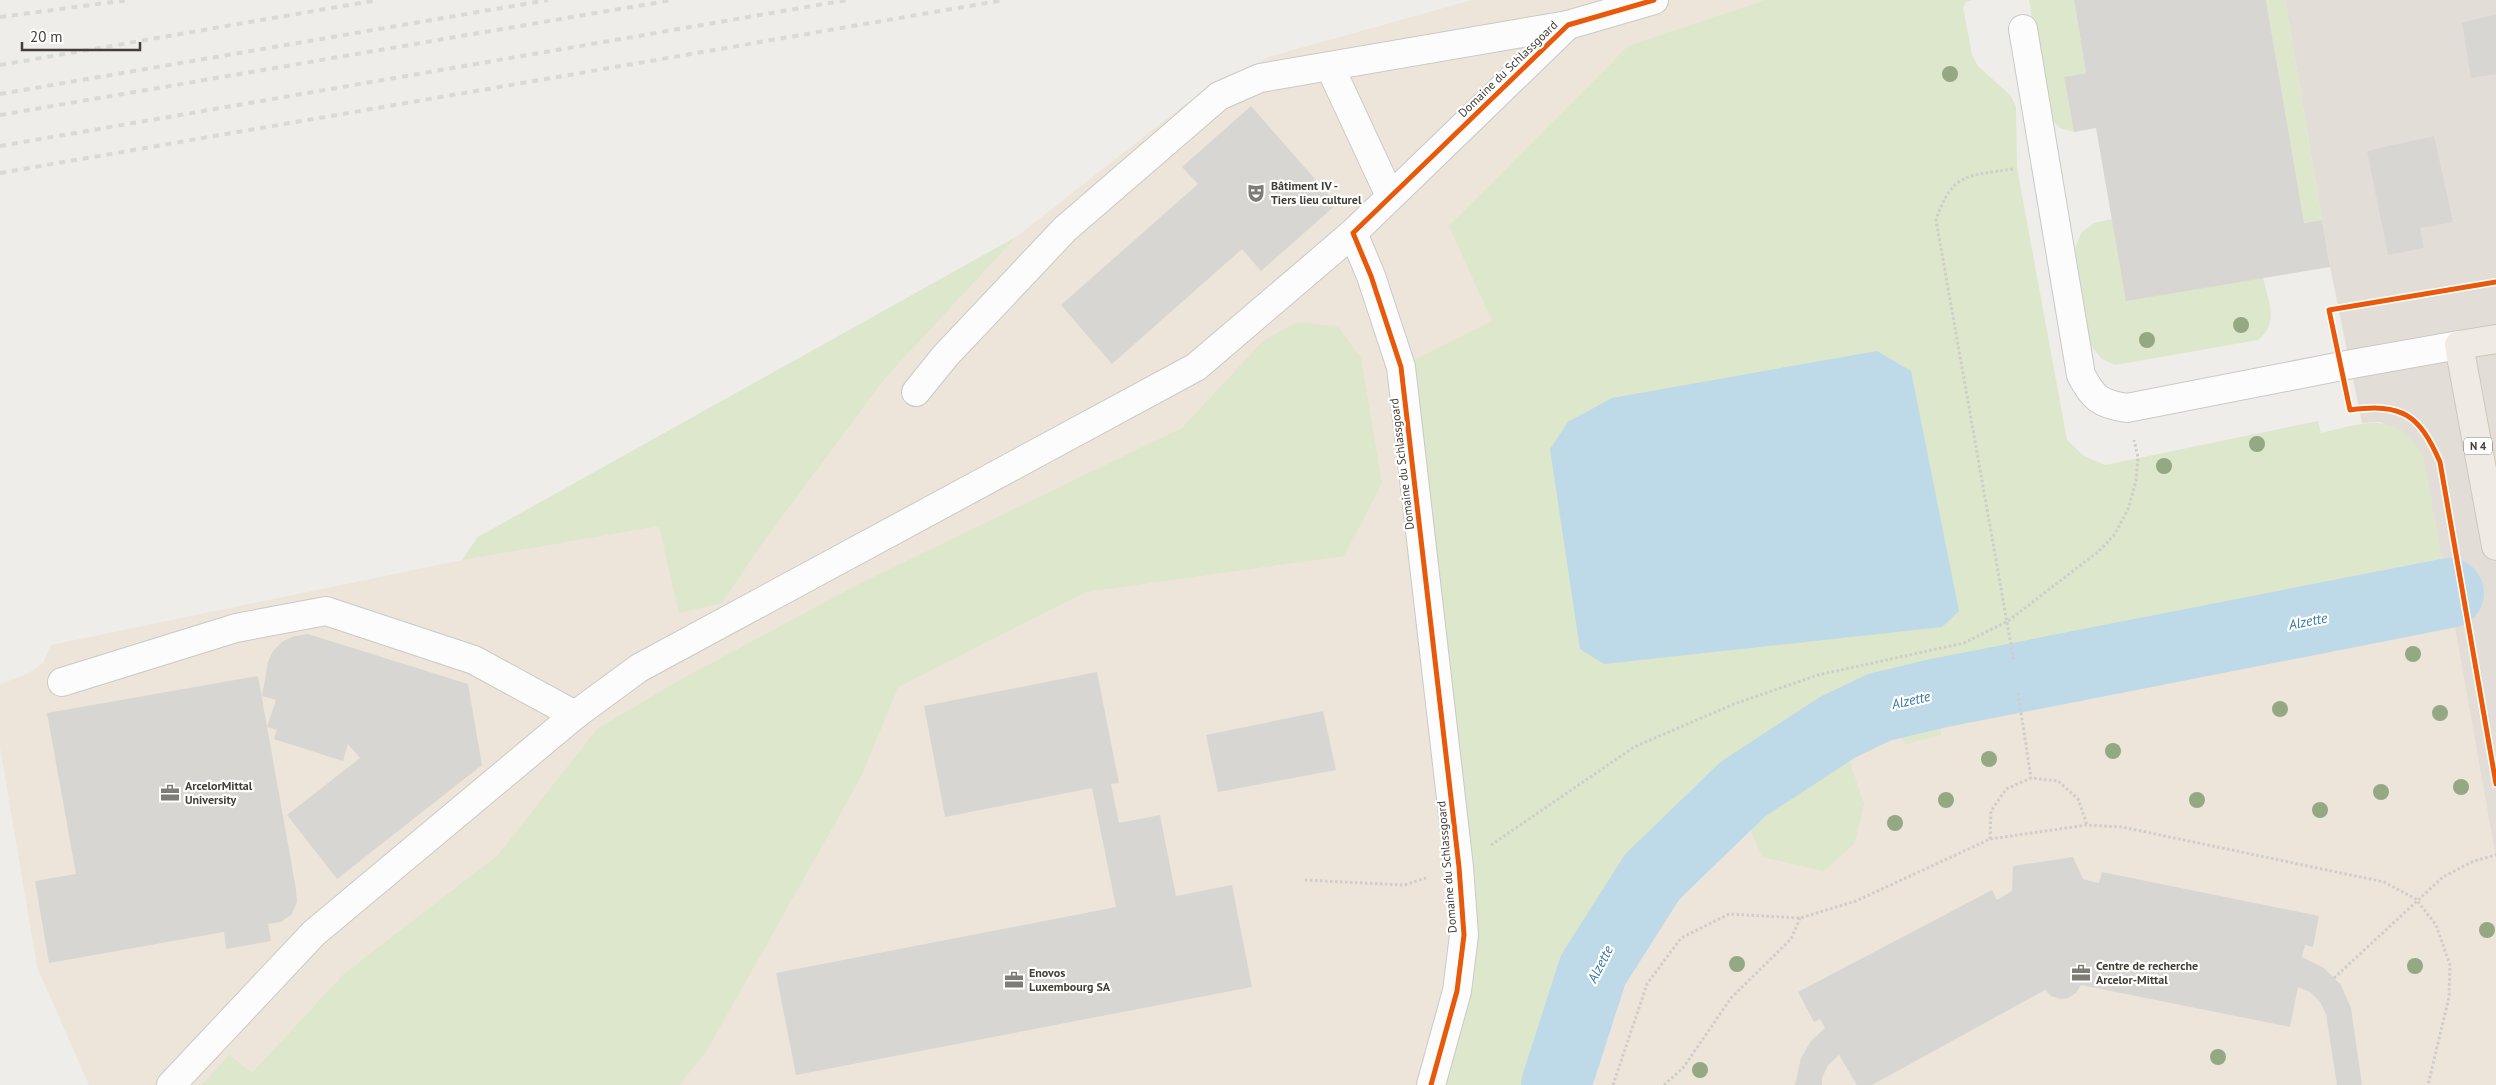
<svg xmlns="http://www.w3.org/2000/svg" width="2496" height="1085" font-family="'PT Sans',sans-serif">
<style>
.residential{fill:#e2ded7}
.commercial{fill:#ede5da}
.green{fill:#dce7cb}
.water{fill:#bed9e8}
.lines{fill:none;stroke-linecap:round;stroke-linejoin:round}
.river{stroke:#bed9e8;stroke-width:70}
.building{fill:#d8d6d2}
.minor-casing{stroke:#cbc9c5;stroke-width:30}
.major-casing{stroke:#cfc8b9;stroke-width:30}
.path{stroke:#cfcdcb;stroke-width:3;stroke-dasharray:2.5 2.5;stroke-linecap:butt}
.minor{stroke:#fcfcfc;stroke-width:28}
.major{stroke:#efebe4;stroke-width:28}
.rail{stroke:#d9d9d8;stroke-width:4;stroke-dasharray:6 6;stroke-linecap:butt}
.cycleway-casing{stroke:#fff;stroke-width:8}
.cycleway{stroke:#e8590c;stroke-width:5}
.tree{fill:#93a883}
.labels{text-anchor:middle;stroke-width:4.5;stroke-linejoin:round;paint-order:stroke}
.shield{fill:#fff;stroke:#7b7872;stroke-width:1}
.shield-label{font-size:11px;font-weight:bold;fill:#433e36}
.street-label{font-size:12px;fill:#433e36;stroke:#fff}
.poi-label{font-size:12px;font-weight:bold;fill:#433e36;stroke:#fff;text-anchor:start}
.water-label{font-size:14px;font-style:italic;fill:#3b7aa4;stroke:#fff}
</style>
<rect width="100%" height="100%" fill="#eeede9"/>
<path class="residential" d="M2285,0h211v859l-73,-403 -42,-34 -19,1 -32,-156z"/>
<g class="commercial">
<path d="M1472,0h294l-138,46 -136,275 -33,546 -28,218h-1342l-52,-118 -37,-220v-63l27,-10 16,-11 8,-18 411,-85 16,-23 538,-300 171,-134 81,-46z"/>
<path d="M2449,593l47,266v226h-940l37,-115 59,-93 91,-88 7,39 114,-25 -26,-76 42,-20 59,-14z"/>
</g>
<g class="green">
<path d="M1766,0h207l-7,2 -3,5 9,48 6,11 33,30 5,11 1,61 50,272 17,16 21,9 213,-44 3,12c44,-11 77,-23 102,23l26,137 -510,100 2,42 -35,9 -26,-37 -42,20 26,76 -9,40 -31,28 -62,-14 -12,-29 -8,-38 -91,87 -58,93 -37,115h-125l26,-94 -56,-624 91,-46 -43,-95 179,-180z"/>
<path d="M2029,0h45l12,73 -22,4 10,55 -14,-4 -12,-12z"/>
<path d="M2266,0h19l37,220 -18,3z"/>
<path d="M2112,219l151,59c5,24 17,44 -5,62l-143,25 -13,-6 -11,-13 -16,-98 7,-16 12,-9z"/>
<path d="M1016,237l-131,141 -124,167 -39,58 -43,10 -20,-87 -197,34 16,-23z"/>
<path d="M1298,322l40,5 23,31 21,125 -38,73 -258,36 -188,95 -37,90 -155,275 -27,33h-477l27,-30 23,18 92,-99 154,-119 99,-126 81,-48 179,-96 325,-157 82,-88z"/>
</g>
<path class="water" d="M1877,351l34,20 48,240 -17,16 -338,37 -24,-15 -30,-200 18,-27 44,-24z"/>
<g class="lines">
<path class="river" d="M1556,1085l37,-115 59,-93 91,-88 95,-62 42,-20 59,-14 510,-100"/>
</g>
<g class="building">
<path d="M2074,0h192l38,223 18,-3 8,47 -204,34 -30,-173 -22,4 -10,-55 22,-4z"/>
<path d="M2496,14v60l-25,4 -9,-55z"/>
<path d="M1251,106l86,98 -76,67 -19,-22 -130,115 -51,-59 137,-121 -16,-17z"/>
<path d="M2434,136l19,86 -33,6 4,20 -36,7 -21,-104z"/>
<path d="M308,634l160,50 14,81 -145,114 -50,-64 73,-57 -12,-14 -5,17 -69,-22 3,-9 -10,-3 9,-27 -14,-4 6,-34 5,-11 10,-10 12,-5z"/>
<path d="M1097,672l22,111 -8,1 8,39 41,-8 16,81 56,-11 20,102 -456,88 -20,-102 340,-66 -24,-119 -147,29 -21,-111z"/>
<path d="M258,676l38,213 1,13 -5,12 -11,8 -13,2 3,17 -45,8 -2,-17 -175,31 -14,-82 41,-7 -29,-161z"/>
<path d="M1323,711l13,59 -118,22 -12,-57z"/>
<path d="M2073,857l10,22 16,4 3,-11 217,44 -6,31 -8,-2 -3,12 22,11 17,17 10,23 11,77h-25l-11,-71 -6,-12 -10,-10 -12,-5 -8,40 -209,-42 -5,8 -8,5 -8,1 -9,-3 -6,-6 -173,95h-15l-18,-30 -11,10 -6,13v7h-27l6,-27 10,-17 14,-13 -5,-9 -6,3 -16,-30 194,-102 5,10 15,-9 1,-25z"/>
</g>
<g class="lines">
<g class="minor-casing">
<g id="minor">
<path d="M2023,29l58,346c12,23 19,29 46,33l225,-44 107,-19"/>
<path d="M1330,67l60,129"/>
<path d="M1353,233l18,43 30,91 58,500 5,68 -7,56 -26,94"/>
<path d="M916,392l30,-37 119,-126 154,-133 41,-18 308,-53 86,-25"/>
<path d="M62,682l174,-54 90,-17 148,49 101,55"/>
<path d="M171,1085l143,-152 261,-218 64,-47 557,-301 157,-134 215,-208"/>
</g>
</g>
<g class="major-casing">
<path id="major" d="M2496,339l-37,6 37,201"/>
</g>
<g class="path">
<path d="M2013,169c-45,7 -61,3 -77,51l78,442"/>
<path d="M2018,693l13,85"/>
<path d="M1990,839l1,-28 15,-22 25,-11 27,3 20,18 9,26"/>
<path d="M1491,845l143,-98 100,-43 84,-29 146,-32 44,-22 91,-70 16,-17 13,-25 8,-28 2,-24 -4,-17"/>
<path d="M1305,880l99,5 22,-7"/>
<path d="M2334,978l109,-101 31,-16 22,-6"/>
<path d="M1613,1085l34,-101 34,-46 48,-24 71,4 56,-17 134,-62 97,-14 35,2 262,55 32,17 20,26 14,40 -1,32 -21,88"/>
<path d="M1664,1085l19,-17 48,-70 60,-59 9,-21"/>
</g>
<use href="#minor" class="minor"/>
<use href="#major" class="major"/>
<g class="rail">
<path d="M0,17l128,-17"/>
<path d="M0,65l378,-65"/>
<path d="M0,94l548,-94"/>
<path d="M0,115l672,-115"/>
<path d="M0,146l847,-146"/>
<path d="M0,173l1004,-173"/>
</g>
<g class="cycleway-casing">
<g id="cycleway">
<path d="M2496,282l-167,28 21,100c52,-7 69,4 90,52l56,322"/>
<path d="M1431,1085l26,-94 7,-56 -5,-68 -58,-500 -30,-91 -18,-43 215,-208 86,-25"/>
</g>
</g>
<use href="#cycleway" class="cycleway"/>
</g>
<g class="tree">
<circle cx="1950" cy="74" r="8"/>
<circle cx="2241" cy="325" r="8"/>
<circle cx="2147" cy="340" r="8"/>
<circle cx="2257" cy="444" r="8"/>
<circle cx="2164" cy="466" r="8"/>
<circle cx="2413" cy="654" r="8"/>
<circle cx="2280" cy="709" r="8"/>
<circle cx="2440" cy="713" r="8"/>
<circle cx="2113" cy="751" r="8"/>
<circle cx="1989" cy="759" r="8"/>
<circle cx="2461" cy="787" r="8"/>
<circle cx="2381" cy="792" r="8"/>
<circle cx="1946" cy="800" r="8"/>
<circle cx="2197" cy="800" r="8"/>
<circle cx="2320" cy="810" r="8"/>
<circle cx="1895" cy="823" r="8"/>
<circle cx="2487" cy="930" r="8"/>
<circle cx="1737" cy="964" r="8"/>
<circle cx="2415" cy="966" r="8"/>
<circle cx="2218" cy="1057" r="8"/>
<circle cx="1700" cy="1070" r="8"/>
</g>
<defs>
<g id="theatre-bare" transform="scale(1.5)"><path d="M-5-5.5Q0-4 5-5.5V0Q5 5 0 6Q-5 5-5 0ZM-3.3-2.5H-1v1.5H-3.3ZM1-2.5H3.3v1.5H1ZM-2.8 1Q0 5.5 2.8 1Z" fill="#7f7b75" stroke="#fff" stroke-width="2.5" paint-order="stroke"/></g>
<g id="office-bare" transform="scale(1.5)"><path d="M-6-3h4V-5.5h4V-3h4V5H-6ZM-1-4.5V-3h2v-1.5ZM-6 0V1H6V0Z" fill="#7f7b75" stroke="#fff" stroke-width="2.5" paint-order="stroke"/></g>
</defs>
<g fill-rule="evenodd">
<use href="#theatre-bare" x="1256" y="193"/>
<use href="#office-bare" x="170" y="793"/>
<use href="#office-bare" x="2081" y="973"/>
<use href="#office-bare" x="1014" y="980"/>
</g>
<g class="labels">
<rect class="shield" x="2464" y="437.5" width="28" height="17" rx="4"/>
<g class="shield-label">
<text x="2478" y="450">N 4</text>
</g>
<g class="street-label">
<text transform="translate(1508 69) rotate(-44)" y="4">Domaine du Schlassgoard</text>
<text transform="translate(1402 464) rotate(-97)" y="4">Domaine du Schlassgoard</text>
<text transform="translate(1447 867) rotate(-95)" y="4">Domaine du Schlassgoard</text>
</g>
<g class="poi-label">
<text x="1271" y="190">Bâtiment IV -<tspan x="1271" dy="14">Tiers lieu culturel</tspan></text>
<text x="185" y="790">ArcelorMittal<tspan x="185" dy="14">University</tspan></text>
<text x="2096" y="970">Centre de recherche<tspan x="2096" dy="14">Arcelor-Mittal</tspan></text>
<text x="1029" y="977">Enovos<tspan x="1029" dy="14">Luxembourg SA</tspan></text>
</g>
<g class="water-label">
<text transform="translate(2308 621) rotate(-11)" y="5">Alzette</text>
<text transform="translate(1911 700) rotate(-13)" y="5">Alzette</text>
<text transform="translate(1600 964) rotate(-63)" y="5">Alzette</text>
</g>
</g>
<path d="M22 42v8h118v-8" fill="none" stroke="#433e36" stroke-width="2.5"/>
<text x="30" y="42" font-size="15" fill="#433e36" stroke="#ffffff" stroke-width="4" paint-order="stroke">20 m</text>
</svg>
